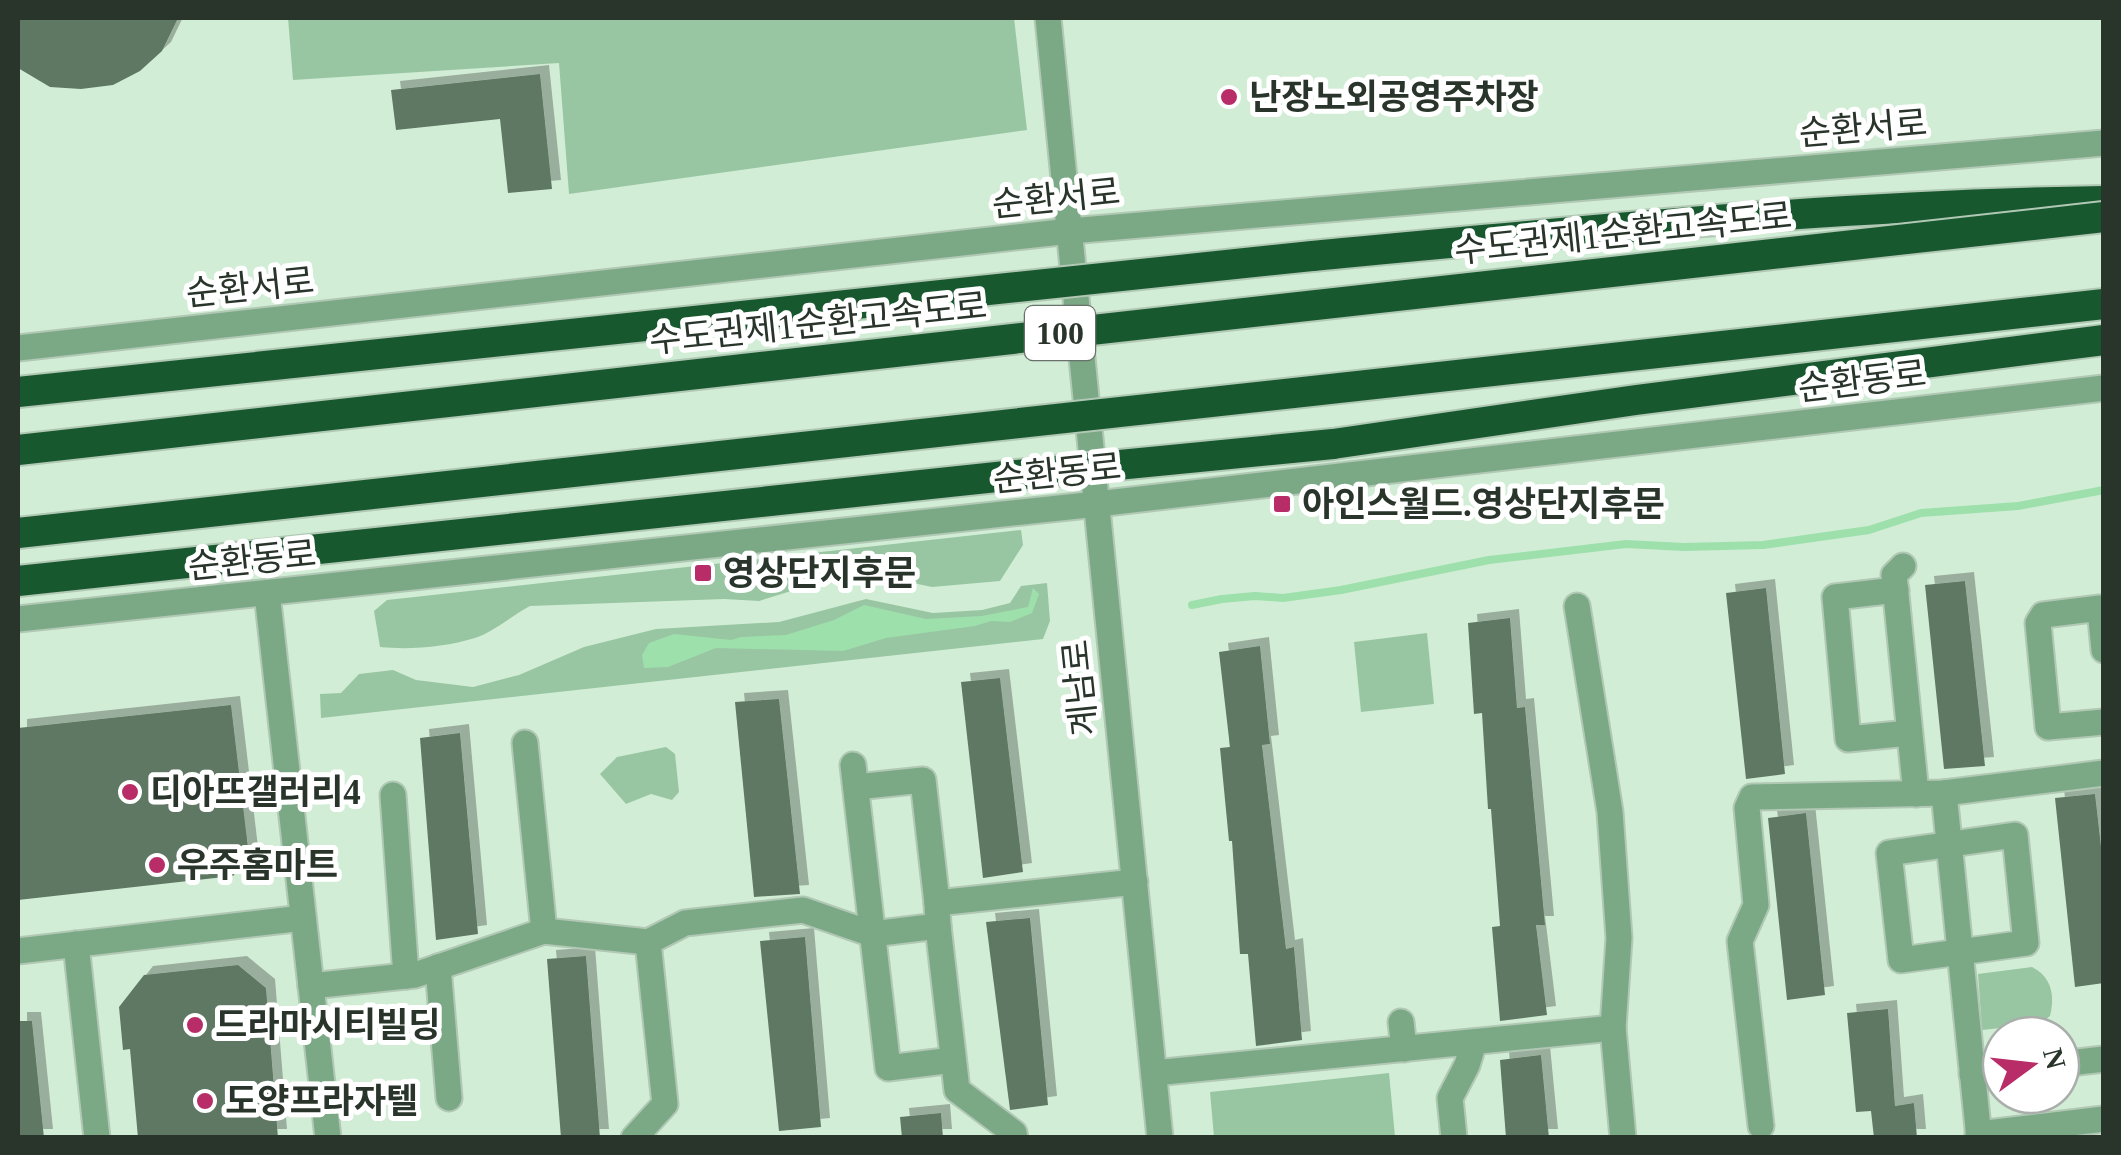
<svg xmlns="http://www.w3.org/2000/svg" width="2121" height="1155" font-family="'Times New Roman','Noto Sans KR',serif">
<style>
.green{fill:#99c6a2}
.water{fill:#9de0ac}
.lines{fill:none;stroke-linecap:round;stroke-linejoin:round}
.stream{stroke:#9de0ac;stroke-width:8}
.building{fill:#5f7864;filter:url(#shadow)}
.minor-casing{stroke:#b0c8b4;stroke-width:29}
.highway-casing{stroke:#b0c8b4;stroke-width:34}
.minor{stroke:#7ba885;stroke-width:25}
.highway{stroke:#18582e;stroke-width:30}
.highway-bridge-casing{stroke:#b0c8b4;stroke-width:34;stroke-linecap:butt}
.highway-bridge{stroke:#18582e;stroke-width:30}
.poi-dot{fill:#b82d67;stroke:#fff;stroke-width:4}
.labels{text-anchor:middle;stroke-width:10;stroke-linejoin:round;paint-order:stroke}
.shield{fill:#fff;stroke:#69716b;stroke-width:2.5}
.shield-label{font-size:32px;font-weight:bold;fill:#29342b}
.poi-label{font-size:35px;font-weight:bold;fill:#29342b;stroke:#fff;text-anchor:start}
.street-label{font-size:35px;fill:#29342b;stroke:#fff}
</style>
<defs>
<filter id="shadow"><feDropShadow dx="9" dy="-9" stdDeviation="0" flood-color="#0004"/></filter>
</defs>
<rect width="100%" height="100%" fill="#d2edd6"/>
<g class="green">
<path d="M288,18h726l13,112 -458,64 -10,-131 -266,17z"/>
<path d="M1021,530l2,15 -23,36 -68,6 -67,-14 -35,6 -71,22 -35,-2 -194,7c-17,9 -38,27 -55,32 -29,9 -65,12 -95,9l-6,-36 13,-11z"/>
<path d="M1047,583l3,38 -7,18 -722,79 -1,-24 21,-1 18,-19 34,-4 23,10 57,7 46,-12 65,-28 72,-18 123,-7 87,-23 67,14 49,-3 28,-7 11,-17z"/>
<path d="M1427,633l7,71 -73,8 -7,-70z"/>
<path d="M666,747l9,7 4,38 -7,8 -21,-6 -25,10 -26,-30 17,-17z"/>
<path d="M2032,967c20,10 23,29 18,49l-10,8 -58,6 -4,-56z"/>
<path d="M1389,1073l6,64h-181l-4,-45z"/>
</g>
<path class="water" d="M1033,588l6,6 -7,19 -22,9 -19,-1 -16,5 -89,12 -43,13 -127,-3 -48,19 -24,1 -2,-13 7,-12 25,-9 57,6 10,-3 45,-2 48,-15 30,-15 62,14 56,-3 46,-9z"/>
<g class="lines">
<path class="stream" d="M1192,605l30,-6 33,-3 28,2 58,-8 148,-30 137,-16 58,3 79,-2 106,-15 52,-17 97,-7 86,-16"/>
</g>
<g class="building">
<path d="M18,18h160l-16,33 -22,20 -27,14 -32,4 -31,-2 -32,-19z"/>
<path d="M540,74l12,115 -44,4 -8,-74 -104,11 -5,-40z"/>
<path d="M1965,581l20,185 -41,3 -19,-184z"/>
<path d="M1766,588l19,186 -39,5 -20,-186z"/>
<path d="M1510,618l7,90 8,-1 20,218h-9l11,90 -47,6 -8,-94 8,-1 -9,-117h-3l-6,-96 -8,1 -6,-91z"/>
<path d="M1260,646l10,98 -8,1 24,204 8,-2 8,93 -46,6 -8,-92h-8l-8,-113h-3l-9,-93 10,-1 -11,-95z"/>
<path d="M1000,678l23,194 -40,6 -22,-196z"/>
<path d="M779,699l21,195 -46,3 -19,-195z"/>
<path d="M231,705l18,151 -16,20 -215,24v-172z"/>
<path d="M460,733l18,201 -42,6 -16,-202z"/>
<path d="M2095,794l9,79v110l-29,4 -20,-189z"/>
<path d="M1806,813l19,182 -38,5 -19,-182z"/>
<path d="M1030,918l18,187 -38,5 -24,-188z"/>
<path d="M805,937l16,190 -42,4 -19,-190z"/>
<path d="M586,956l14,182h-39l-14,-179z"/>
<path d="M238,965l28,23 12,150h-140l-8,-89 -7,1 -4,-43 25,-32z"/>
<path d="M1888,1009l7,97 19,-3 3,35h-43l-3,-27 -15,1 -9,-99z"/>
<path d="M18,1021h14l12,117h-26z"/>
<path d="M1541,1055l8,83h-43l-6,-78z"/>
<path d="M941,1113l2,25h-41l-2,-21z"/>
</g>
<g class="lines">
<g class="minor-casing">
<g id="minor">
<path d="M1048,18l112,1120"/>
<path d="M18,348l1052,-117 1034,-88"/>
<path d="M1903,566l-9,9 22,219"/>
<path d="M1896,590l-61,7 13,142 61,-6"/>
<path d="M267,593l61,545"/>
<path d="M1577,606l33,206 9,126 -6,90 10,110"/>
<path d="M18,619l1079,-115 1007,-116"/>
<path d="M2104,650l-4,-42 -57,7 -5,8 10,104 56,-5"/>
<path d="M525,743l19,188"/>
<path d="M853,765l35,303 65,-8"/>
<path d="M856,787l67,-7 14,123"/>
<path d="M1944,793l35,345"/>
<path d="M393,795l13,181"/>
<path d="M2015,835l11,108 -125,17 -12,-107z"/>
<path d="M938,926l19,164 57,43 1,5"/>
<path d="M76,944l21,194"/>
<path d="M18,951l285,-33"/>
<path d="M438,967l11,131"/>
<path d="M311,986l104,-11 129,-44 104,11 37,-19 118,-13 69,24 66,-8 -1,-23 198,-21"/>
<path d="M1401,1022l3,27"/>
<path d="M2061,1064l43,-5"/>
<path d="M1154,1073l459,-45"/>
<path d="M1972,1074l29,-3"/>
<path d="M1761,1126l-21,-185 16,-36 -9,-97 5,-11 192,-4 160,-20"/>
<path d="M1978,1134l126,-15"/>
<path d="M634,1138l31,-34 -17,-162"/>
<path d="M1454,1138l-4,-40 17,-33 7,-23"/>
</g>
</g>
<g class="highway-casing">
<g id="highway">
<path d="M1312,256c263,-25 527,-51 792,-55"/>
<path d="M1333,444l303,-44 468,-60"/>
<path d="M18,581l988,-105"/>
</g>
</g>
<use href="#minor" class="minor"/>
<use href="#highway" class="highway"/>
<g class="highway-bridge-casing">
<g id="highway-bridge">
<path d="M18,392l1294,-136"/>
<path d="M18,450l2086,-233"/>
<path d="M1006,476l327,-32"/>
<path d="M18,533l2086,-229"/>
</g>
</g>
<use href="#highway-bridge" class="highway-bridge"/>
</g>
<g class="poi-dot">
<circle cx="1229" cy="97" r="10"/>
<rect x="1272" y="494" width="20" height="20" rx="5"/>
<rect x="693" y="563" width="20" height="20" rx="5"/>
<circle cx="130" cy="792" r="10"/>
<circle cx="157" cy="865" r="10"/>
<circle cx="195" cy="1025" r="10"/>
<circle cx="205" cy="1101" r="10"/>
</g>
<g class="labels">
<rect class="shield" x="1025" y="306" width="70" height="54" rx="8"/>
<g class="shield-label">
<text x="1060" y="344">100</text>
</g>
<g class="poi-label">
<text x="1249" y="109">난장노외공영주차장</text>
<text x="1302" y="516">아인스월드.영상단지후문</text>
<text x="723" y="585">영상단지후문</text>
<text x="150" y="804">디아뜨갤러리4</text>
<text x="177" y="877">우주홈마트</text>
<text x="215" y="1037">드라마시티빌딩</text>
<text x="225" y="1113">도양프라자텔</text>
</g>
<g class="street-label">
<text transform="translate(1863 128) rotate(-5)" y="12">순환서로</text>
<text transform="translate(1056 198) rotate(-6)" y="12">순환서로</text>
<text transform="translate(1623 233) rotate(-6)" y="12">수도권제1순환고속도로</text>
<text transform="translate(250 287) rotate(-6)" y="12">순환서로</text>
<text transform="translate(818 323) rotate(-6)" y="12">수도권제1순환고속도로</text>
<text transform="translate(1862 381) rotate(-7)" y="12">순환동로</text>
<text transform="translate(1057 473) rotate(-6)" y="12">순환동로</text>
<text transform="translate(252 560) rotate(-6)" y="12">순환동로</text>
<text transform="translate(1080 688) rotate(-96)" y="12">계남로</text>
</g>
</g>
<rect width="2121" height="1155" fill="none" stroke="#29342b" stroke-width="40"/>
<g transform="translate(2031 1065) rotate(75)"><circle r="48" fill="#ffffff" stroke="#a9aeaa" stroke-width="2.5"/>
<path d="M0-8L18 38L0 25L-18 38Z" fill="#b82d67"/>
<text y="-15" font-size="28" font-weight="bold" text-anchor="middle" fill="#29342b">N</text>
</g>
</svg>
